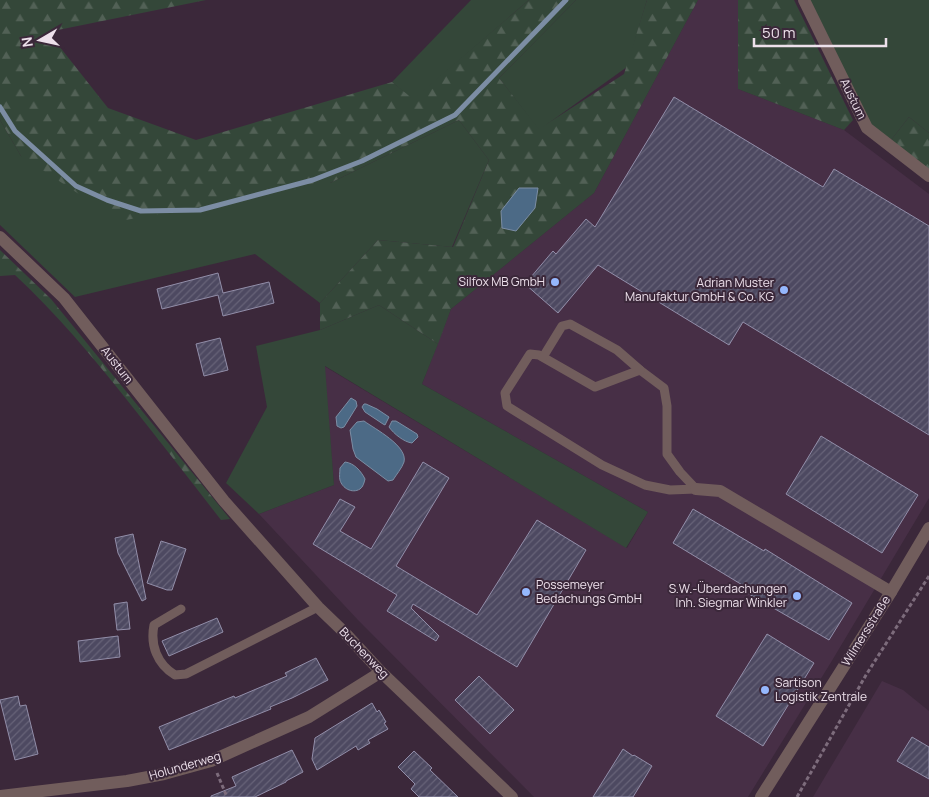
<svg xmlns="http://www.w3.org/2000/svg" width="929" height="797" font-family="Manrope,sans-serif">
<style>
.built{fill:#472f46}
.green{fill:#344739}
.forest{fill:url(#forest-firs)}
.water{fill:#4c6a86;stroke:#7c8da4}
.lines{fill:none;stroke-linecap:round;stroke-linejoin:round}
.stream{stroke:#7c8da4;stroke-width:5}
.building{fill:url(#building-hatch);stroke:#928ea9}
.path{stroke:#7d6c7c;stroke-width:3;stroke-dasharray:4 2.5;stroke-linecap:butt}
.lane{stroke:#715d5c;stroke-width:9}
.street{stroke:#715d5c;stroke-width:12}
.poi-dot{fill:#95b7fd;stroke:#3b283a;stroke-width:2}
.labels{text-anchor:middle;stroke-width:4;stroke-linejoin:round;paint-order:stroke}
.street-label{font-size:12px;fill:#ede0eb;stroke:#3b283a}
.poi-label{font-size:12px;fill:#ede0eb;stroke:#3b283a;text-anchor:end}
</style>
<defs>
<pattern id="forest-firs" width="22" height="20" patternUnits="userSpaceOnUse" patternTransform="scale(1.25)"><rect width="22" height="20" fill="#344739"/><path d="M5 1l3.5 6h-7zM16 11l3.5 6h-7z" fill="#526156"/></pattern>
<pattern id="building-hatch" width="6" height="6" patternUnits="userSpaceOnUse" patternTransform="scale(1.25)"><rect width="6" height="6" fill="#4d4961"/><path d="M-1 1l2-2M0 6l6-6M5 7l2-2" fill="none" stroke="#676378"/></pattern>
</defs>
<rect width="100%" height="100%" fill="#3b283a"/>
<g class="built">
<path d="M698,0h40v89l106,41 85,64v304l-96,161 -85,138h-214l-176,-177 -99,-106 75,-29 -10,-119 303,182 21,-36 -226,-128 29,-75 143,-116z"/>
<path d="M882,681l21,9 26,21v86h-116z"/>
</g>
<g class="green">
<path d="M471,0h58l-116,100 -21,-18z"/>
<path d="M576,0h71l-20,67 -88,63 -40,-52z"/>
<path d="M804,0h125v133l-20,-16 -21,27 -21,-16z"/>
<path d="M0,120l21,36 309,27 129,-63 30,40 -37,87 -74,-7 -58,63 -65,-49 -180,43 -75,-72z"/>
<path d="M379,305l59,39 -16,40 226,128 -22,36 -301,-182 9,119 -75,29 -33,-31 41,-76 -11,-61 64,-16z"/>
</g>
<g class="forest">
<path d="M0,0h206l-158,32 60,76 88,32 196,-58 21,17 116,-99h47l-77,78 40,51 85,-55 23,-74h51l-104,193 -143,116 -13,35 -59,-39 -59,25v-27l58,-63 75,7 36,-87 -30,-40 -129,63 -210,38 -99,-65 -21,-36z"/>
<path d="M738,0h56l59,120 -9,10 -106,-41z"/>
<path d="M909,117l20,16v43l-41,-32z"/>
<path d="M0,250l51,49 179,220 -9,1c-31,-40 -62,-80 -94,-120 -35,-44 -71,-87 -112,-125l-15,1z"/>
</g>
<g class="water">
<path d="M519,188h19l-3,20 -19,23 -14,-3 -1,-17z"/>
<path d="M351,398l5,3 1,5 -13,21 -3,1 -4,-2 -1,-9z"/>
<path d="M364,404h2l11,5 12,8 -4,8 -2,-1 -18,-12 -3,-5z"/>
<path d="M364,421c11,8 44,25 40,41 -2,6 -8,13 -11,18l-5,1 -32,-24 -3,-8 -3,-19 7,-8z"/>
<path d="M392,421h4l21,13 1,3 -6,6c-8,-1 -18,-9 -23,-16z"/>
<path d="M345,462c9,1 16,9 20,17 -1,4 -2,8 -5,10 -8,5 -18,-1 -20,-9 -1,-3 0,-8 0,-12z"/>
</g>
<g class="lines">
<path class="stream" d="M0,107l15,24 61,55 31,14 34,11 59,-1 113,-30 49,-19 93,-46 111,-115"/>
</g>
<g class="building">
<path d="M674,97l149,90 11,-18 95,57v209l-186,-113 -14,23 -131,-80 -40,48 -33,-29 28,-33 3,3 30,-35 9,8z"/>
<path d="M218,273l5,20 46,-11 5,21 -51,13 -5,-21 -56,14 -5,-20z"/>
<path d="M220,338l8,32 -24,6 -8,-32z"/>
<path d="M821,436l97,59 -36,58 -96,-59z"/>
<path d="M423,462l26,16 -53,88 81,49 60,-95 49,30 -69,117 -104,-63 -2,4 28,28 -3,5 -49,-30 10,-16 -84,-51 27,-45 15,8 -15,24 31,18z"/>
<path d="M693,509l71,42 1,-2 87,54 -23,37 -87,-50 2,-4 -71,-43z"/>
<path d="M133,534l13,65 -4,2 -24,-48 -3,-15z"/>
<path d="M161,541l25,8 -14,41h-5l-20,-7z"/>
<path d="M127,602l3,27 -13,1 -3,-26z"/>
<path d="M217,618l6,14 -54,24 -7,-15z"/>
<path d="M767,634l47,29 -51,83 -47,-30z"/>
<path d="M118,636l2,21 -40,5 -2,-21z"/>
<path d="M316,658l12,22 -36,18 -22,9 1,2 -102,41 -10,-23 75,-31 1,2 52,-22 -2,-3z"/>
<path d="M479,676l35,34 -24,24 -35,-34z"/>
<path d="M18,696l2,10 6,-1 12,49 -23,6 -15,-60z"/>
<path d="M372,703l5,9 2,-2 7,12 -2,1 4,6 -20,11 2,3 -12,7 -2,-4 -39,24 -5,-11 3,-21z"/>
<path d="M912,737l17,10v32l-32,-18z"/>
<path d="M623,749l10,7 1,-1 18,11 -19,31h-40z"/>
<path d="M292,750l11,22 -17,9v1l-31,15h-44v-1l25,-10 -4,-9z"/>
<path d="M414,751l18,17 -2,2 28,27h-39l-8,-8 4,-5 -17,-17z"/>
</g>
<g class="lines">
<g class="path">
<path d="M217,773l10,24"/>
<path d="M797,797l69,-122 63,-99"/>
</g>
<g class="lane">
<path d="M530,354l9,1 56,32 45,-17 24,18 3,18v48l13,18 16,17 -26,1 -25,-5 -43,-20 -95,-59 -2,-13z"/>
<path d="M543,357l19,-31 8,-2 47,26 23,20"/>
<path d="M181,609l-27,16c-4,20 3,39 21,50l11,-1 132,-67"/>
</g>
<g class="street">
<path d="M804,0l63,128 62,48"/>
<path d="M0,237l64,61 160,203 94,106 27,26 36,39 131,125"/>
<path d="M696,489l24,2 171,101"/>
<path d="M0,796l127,-15 37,-7 47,-13 98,-44 72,-45"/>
<path d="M761,797l130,-205 38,-64"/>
</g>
</g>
<g class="poi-dot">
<circle cx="555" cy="282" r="5"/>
<circle cx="784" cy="290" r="5"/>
<circle cx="526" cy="592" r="5"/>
<circle cx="797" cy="596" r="5"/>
<circle cx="765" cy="690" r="5"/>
</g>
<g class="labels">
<g class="street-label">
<text transform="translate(853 99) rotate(64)" y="4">Austum</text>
<text transform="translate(117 365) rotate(52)" y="4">Austum</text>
<text transform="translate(866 631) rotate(-58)" y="4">Wilmersstraße</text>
<text transform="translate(364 653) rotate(46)" y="4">Buchenweg</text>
<text transform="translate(185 766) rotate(-16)" y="4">Holunderweg</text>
</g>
<g class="poi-label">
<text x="545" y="286">Silfox MB GmbH</text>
<text x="774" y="287">Adrian Muster<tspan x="774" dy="14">Manufaktur GmbH &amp; Co. KG</tspan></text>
<text x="536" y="589" text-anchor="start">Possemeyer<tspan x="536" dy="14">Bedachungs GmbH</tspan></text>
<text x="787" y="593">S.W.-Überdachungen<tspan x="787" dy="14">Inh. Siegmar Winkler</tspan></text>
<text x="775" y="687" text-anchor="start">Sartison<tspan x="775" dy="14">Logistik Zentrale</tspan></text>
</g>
</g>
<g transform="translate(40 40) rotate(261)" stroke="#3b283a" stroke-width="4" paint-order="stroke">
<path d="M0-4L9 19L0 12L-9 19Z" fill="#ede0eb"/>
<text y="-8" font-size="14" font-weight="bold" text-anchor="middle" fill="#ede0eb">N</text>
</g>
<path d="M754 38v8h132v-8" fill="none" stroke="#ede0eb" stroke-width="2.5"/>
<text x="762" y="38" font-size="15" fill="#ede0eb" stroke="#3b283a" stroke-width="4" paint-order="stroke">50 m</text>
</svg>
